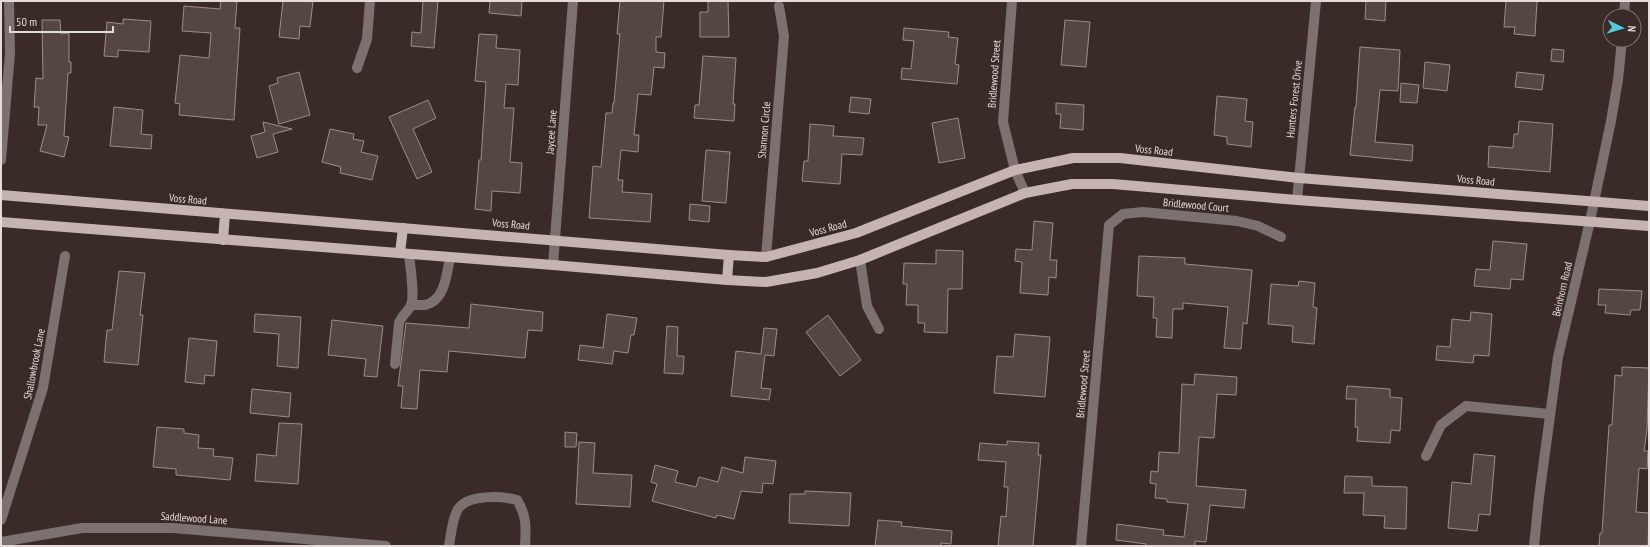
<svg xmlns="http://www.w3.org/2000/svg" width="1650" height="547" font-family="'PT Sans Narrow',sans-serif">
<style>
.building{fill:#564643;stroke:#9f8c89}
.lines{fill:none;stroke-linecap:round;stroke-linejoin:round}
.minor{stroke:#7a7170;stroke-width:10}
.major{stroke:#c5b4b1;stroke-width:10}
.labels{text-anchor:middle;stroke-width:3.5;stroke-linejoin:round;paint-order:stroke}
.street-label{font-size:11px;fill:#e5dbd9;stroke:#3a2a28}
</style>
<rect width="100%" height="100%" fill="#3a2a28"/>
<g class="building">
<path d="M221,1h16l-2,27h5l-6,92 -55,-5 1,-11 -5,-1 5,-48 29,3 2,-25 -29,-2 2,-25 36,3z"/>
<path d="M283,1h30l-3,26 -10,-1 -1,13 -20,-2z"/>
<path d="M423,1h15l-4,47 -23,-2 1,-14 9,1z"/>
<path d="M490,1h32l-1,15 -32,-3z"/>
<path d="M620,1h44l-3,36h-5v15l9,1 -1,15 -10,-1 -3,28 -13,-1 -4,41h5l-1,17 -17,-2 -3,30h5l-1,12 30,2 -2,28 -61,-4 4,-52 8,1 5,-54h6l1,-10h1l6,-69h-3z"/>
<path d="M708,1h20l1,36h-29v-25h8z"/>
<path d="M1366,1h20l-1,20 -20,-2z"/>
<path d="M1506,1h31l-2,35 -21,-2 1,-7h-11z"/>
<path d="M123,19l28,2 -2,31 -31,-2v7l-14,-1 3,-34 16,2z"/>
<path d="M42,20h18l1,14 8,-1v29h2v11h-3l-4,63 5,1 -5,20 -24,-6 7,-26h-9l1,-18h-5l2,-29 7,1z"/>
<path d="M1065,20l25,2 -4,45 -25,-2z"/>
<path d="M904,28l45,4 -1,5 10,1 -3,26 4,1 -2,19 -56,-5 1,-11 9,1 3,-28 -11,-1z"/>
<path d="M479,34l18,1 -1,13 24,2 -2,35 -12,-1 -2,24h10l-4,54 12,1 -2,30 -28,-2 -1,20 -16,-2 4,-49h2l5,-78 -11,-1z"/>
<path d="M1360,47l40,3 -2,41 -18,-1 -5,52 38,3 -1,16 -62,-6 5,-48h1z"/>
<path d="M1552,49l12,1 -1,12 -12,-1z"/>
<path d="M703,56l33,2 -3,46h2l-1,17 -40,-3 1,-13h4z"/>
<path d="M1425,62l25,3 -3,26 -24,-3z"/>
<path d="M299,72l11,43 -31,9 -10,-38 9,-3 -1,-5z"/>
<path d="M1517,72l27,3 -2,15 -27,-3z"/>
<path d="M1401,83l18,2 -2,18 -17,-1z"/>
<path d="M1217,96l30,3 -2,22 8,1 -2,25 -24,-3v-7l-13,-2z"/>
<path d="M851,97l20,2 -2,15 -20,-2z"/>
<path d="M428,100l8,18 -23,11 19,43 -15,7 -28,-62z"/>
<path d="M1056,103l28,2 -1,25 -23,-2 1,-14h-5z"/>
<path d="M114,107l29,3 -2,24 11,1 -1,14 -41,-3z"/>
<path d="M958,118l7,40 -26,5 -7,-40z"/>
<path d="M1519,121l34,3 -3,48 -62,-5 1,-21 24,2 1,-14h4z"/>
<path d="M263,122l29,7 -19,5 5,18 -21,6 -6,-22 14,-4z"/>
<path d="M810,124l24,2 -1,10 31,2 -2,17 -20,-1 -2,30 -38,-3 2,-20h4z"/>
<path d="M330,129l24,5 -1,5 11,2 -3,11 17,4 -6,24 -32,-7 1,-6 -19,-5z"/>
<path d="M706,150l24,2 -4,51 -24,-2z"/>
<path d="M690,204l20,2 -1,16 -20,-2z"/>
<path d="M1034,221l19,2 -3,37h7l-1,18 -7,-1 -1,18 -28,-2 2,-31 -7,-1 1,-12 16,1z"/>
<path d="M1493,241l34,3 -4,36 -12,-1 -1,10 -36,-3 2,-17 14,1z"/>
<path d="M936,250l27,1 -1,38h-14l-1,44 -23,-1 1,-9h-7v-18h-12l1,-21h-4l1,-21 32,1z"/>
<path d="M1139,256l46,2v6l67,6 -5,54 -4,-1 -2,26 -17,-1 4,-41 -45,-4v6h-10l-1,29 -16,-1 1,-19h-4l1,-21 -17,-1z"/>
<path d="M119,271l26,2 -5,42h3l-5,50 -34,-3 3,-32h5z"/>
<path d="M1299,281l16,2 -2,24 4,1 -3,36 -22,-2 1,-16 -25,-2 3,-40 27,2z"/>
<path d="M1599,289l43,2 -2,19h-9l-1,5 -25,-2 1,-8h-8z"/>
<path d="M471,304l72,8 -1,19 -14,-1 -3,28 -76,-7 -2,21 -27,-2 -3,39 -16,-1 2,-22h-5l8,-63 63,5z"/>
<path d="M1471,312l21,2 -3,42 -15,-1 -1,8 -37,-3 1,-14 13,1 2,-28 18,2z"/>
<path d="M255,314l46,3 -3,51 -21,-2 2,-32 -25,-2z"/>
<path d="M607,314l30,4 -3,17h-3l-3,18 -14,-2 -2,13 -34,-4 2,-15 23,3z"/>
<path d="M828,315l33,45 -21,16 -34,-44z"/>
<path d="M332,320l51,6 -6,51 -13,-1 2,-17 -38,-4z"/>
<path d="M667,326l11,1 -1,29h7l-1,18 -19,-1z"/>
<path d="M764,328l13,1 -3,27 -9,-1 -4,33 10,1 -2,11 -38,-4 5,-45 25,3z"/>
<path d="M1015,334l35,3 -5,60 -51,-4 3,-37 16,1z"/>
<path d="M189,338l28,3 -3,35 -9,-1 -1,9 -19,-2z"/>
<path d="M1622,367l27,1 -2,62 -3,21h4l-1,18 -8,-1 -3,44 13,1 -1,33h-49l1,-13h2l7,-108h3l3,-50 7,1z"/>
<path d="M1195,374l42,3 -1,18 -19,-1 -3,44 -15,-1 -3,49 50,4 -2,18 -34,-3 -4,37 -11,-1v5h-50l1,-2 -30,-4 1,-16 47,6 -1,5 21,2 4,-33 -21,-2v-3l-12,-1 1,-14 -6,-1 1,-12 7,1 1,-20 20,1 3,-69 12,1z"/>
<path d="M1347,386l43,3v8l12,1 -2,33 -9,-1 -1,13 -33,-2 1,-14h-3l1,-28h-10z"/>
<path d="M252,389l39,4 -2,24 -39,-4z"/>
<path d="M279,423l23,1 -4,60 -43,-3 2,-27 19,2z"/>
<path d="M157,427l27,2v4l15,2 -1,13 16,1 -1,7 20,2 -3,22 -54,-5v-6l-23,-2z"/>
<path d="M565,432l12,1 -1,14h-11z"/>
<path d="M1007,441l32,2 -1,12h3l-8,91h-35l3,-30 5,1 2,-30h-4l2,-25 -28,-2 2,-17 27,2z"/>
<path d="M579,442l16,1 -2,30 39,2 -2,32 -54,-3z"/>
<path d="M1474,454l21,2 -5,59 -11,-1 -2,17 -29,-3 4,-46 19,2z"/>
<path d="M745,457l31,4 -3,23 -10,-1 -1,10 -21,-2 -7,28 -17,-4 -1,3 -64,-17 5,-17 -6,-2 4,-17 23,6 -3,11 21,5 3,-10 19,5 4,-15 21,6z"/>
<path d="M1345,476l27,1v9l35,1 -1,42 -22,-1 1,-12 -22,-1 1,-22h-20z"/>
<path d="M805,491l46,2 -2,33 -60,-3 1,-29h15z"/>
<path d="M878,520l24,2 -1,4 51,5 -1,13 -10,-1v3h-66z"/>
</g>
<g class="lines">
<g class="minor">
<path d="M1012,1l-9,121 12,48 10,23"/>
<path d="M1624,16l1,-15"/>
<path d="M357,68l10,-29 3,-38"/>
<path d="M1,160l9,-107 -1,-52"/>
<path d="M1297,200l19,-199"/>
<path d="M766,257l18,-221 -5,-30"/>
<path d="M860,260l7,46 12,23"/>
<path d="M553,265l20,-264"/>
<path d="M411,305c4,0 9,0 13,0 21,-3 23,-32 26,-48"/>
<path d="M395,364l4,-41c2,-7 9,-11 12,-18 4,-10 -1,-39 -2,-51"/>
<path d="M1426,456l15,-31 25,-19 84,8"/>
<path d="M1,520l42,-132 22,-132"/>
<path d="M1,542l81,-14h91l213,18"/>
<path d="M449,546c2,-11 3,-27 9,-37 10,-15 44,-13 59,-9 10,16 9,28 8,46"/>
<path d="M1081,546l28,-321 14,-11 20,-2 94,9 21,5 23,11"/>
<path d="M1534,546l5,-49 19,-140 32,-136 21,-100 7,-41 4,-40"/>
</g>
<g class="major">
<path d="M1,195l728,60 37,2 90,-24 159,-63 58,-12h47l179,20 350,28"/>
<path d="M1,222l552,43 174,15 39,2 51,-9 43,-13 165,-67 47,-9h41l184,16 352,26"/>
<path d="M223,240l2,-26"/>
<path d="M400,253l3,-25"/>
<path d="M727,280l2,-25"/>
</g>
</g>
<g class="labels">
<g class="street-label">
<text transform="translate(994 74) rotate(-86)" y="4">Bridlewood Street</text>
<text transform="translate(1294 99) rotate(-84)" y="4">Hunters Forest Drive</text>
<text transform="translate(764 130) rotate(-85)" y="4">Shannon Circle</text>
<text transform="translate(551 132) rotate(-86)" y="4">Jaycee Lane</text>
<text transform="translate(1154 150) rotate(6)" y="4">Voss Road</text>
<text transform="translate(1476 180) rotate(5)" y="4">Voss Road</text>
<text transform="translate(188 199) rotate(5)" y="4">Voss Road</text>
<text transform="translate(1196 205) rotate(5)" y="4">Bridlewood Court</text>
<text transform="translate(511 224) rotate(5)" y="4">Voss Road</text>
<text transform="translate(828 228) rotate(-15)" y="4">Voss Road</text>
<text transform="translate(1562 289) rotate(-77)" y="4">Beinhorn Road</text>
<text transform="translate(34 364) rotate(-79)" y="4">Shallowbrook Lane</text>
<text transform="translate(1083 384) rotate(-85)" y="4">Bridlewood Street</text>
<text transform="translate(194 518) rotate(4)" y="4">Saddlewood Lane</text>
</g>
</g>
<rect width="1650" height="547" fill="none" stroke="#e5dbd9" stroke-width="4"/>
<g transform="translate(1622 28) rotate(95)"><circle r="19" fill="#3a2a28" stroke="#7e716f"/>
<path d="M0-3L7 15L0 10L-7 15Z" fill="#53cbdc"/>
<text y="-6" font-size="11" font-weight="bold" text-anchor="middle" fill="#e5dbd9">N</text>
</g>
<path d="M10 26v6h103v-6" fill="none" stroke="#e5dbd9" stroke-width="2"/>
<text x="16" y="26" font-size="12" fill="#e5dbd9" stroke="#3a2a28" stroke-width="3" paint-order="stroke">50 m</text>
</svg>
